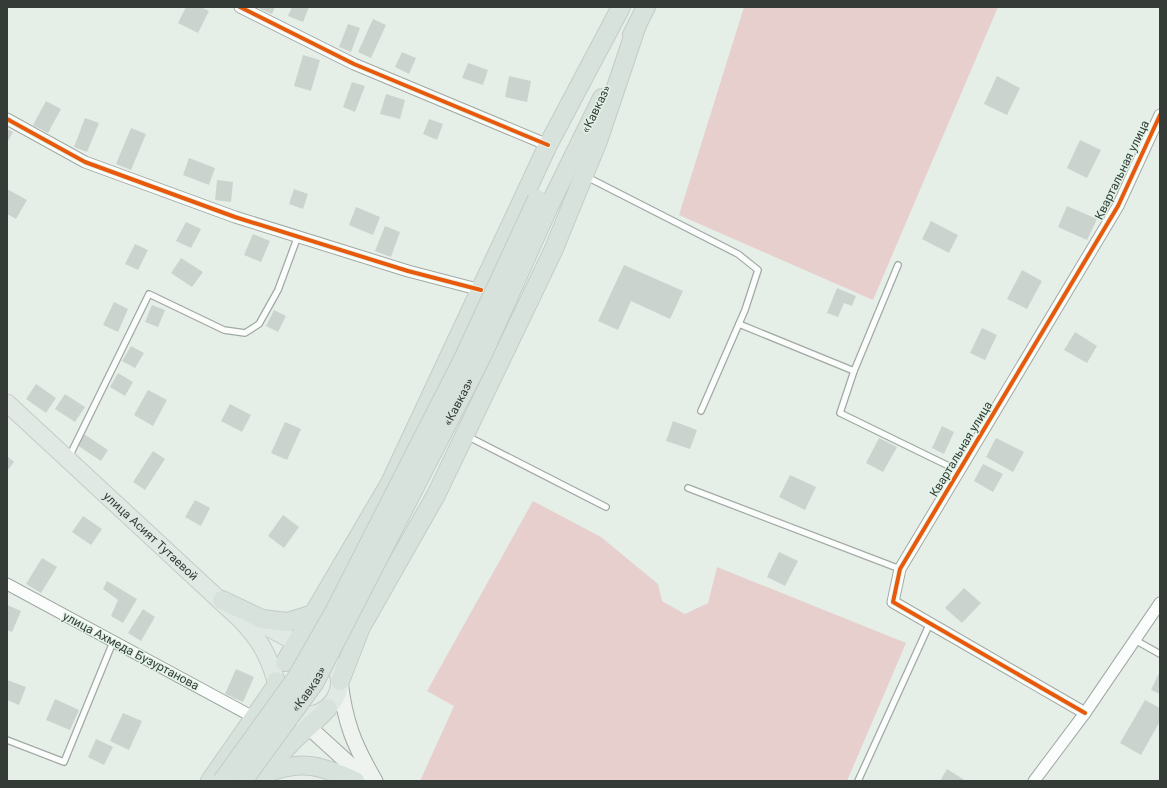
<svg xmlns="http://www.w3.org/2000/svg" width="1167" height="788" font-family="Roboto,sans-serif">
<style>
.green{fill:#e7cfce}
.building{fill:#cbd3ce}
.lines{fill:none;stroke-linecap:round;stroke-linejoin:round}
.service-casing{stroke:#a1a9a3;stroke-width:8}
.minor-casing{stroke:#a1a9a3;stroke-width:13}
.secondary-casing{stroke:#a1a9a3;stroke-width:17}
.primary-casing{stroke:#c5cbc7;stroke-width:19}
.trunk-casing{stroke:#c5cbc7;stroke-width:20}
.service{stroke:#fbfdfc;stroke-width:5.5}
.minor{stroke:#fbfdfc;stroke-width:11}
.secondary{stroke:#eef3f0;stroke-width:15}
.primary{stroke:#e1e9e4;stroke-width:17}
.trunk{stroke:#d8e2dc;stroke-width:18}
.trunk-bridge-casing{stroke:#c5cbc7;stroke-width:20;stroke-linecap:butt}
.trunk-bridge{stroke:#d8e2dc;stroke-width:18}
.cycleway-casing{stroke:#e1f3e6;stroke-width:6}
.cycleway{stroke:#e8590c;stroke-width:4}
.labels{text-anchor:middle;stroke-width:3;stroke-linejoin:round;paint-order:stroke}
.street-label{font-size:12px;fill:#353c37;stroke:#e1f3e6}
</style>
<rect width="100%" height="100%" fill="#e5efe8"/>
<g class="green">
<path d="M744,7h254l-125,293 -194,-85z"/>
<path d="M533,501l68,36 57,47 4,17 23,13 23,-11 9,-36 189,76 -59,138h-427l34,-75 -27,-15z"/>
</g>
<g class="building">
<path d="M186,7h15l8,4 -11,22 -20,-10z"/>
<path d="M261,7h14l-3,7 -12,-5z"/>
<path d="M292,7h17l-6,15 -15,-6z"/>
<path d="M373,19l13,6 -15,33 -13,-6z"/>
<path d="M348,24l12,4 -9,24 -12,-5z"/>
<path d="M402,52l14,6 -7,16 -14,-7z"/>
<path d="M303,55l17,5 -9,31 -17,-5z"/>
<path d="M468,63l20,7 -5,15 -21,-7z"/>
<path d="M509,76l22,5 -4,21 -22,-5z"/>
<path d="M997,76l23,12 -13,27 -23,-11z"/>
<path d="M352,82l13,4 -10,26 -12,-5z"/>
<path d="M386,94l19,6 -5,19 -20,-5z"/>
<path d="M46,101l15,8 -13,24 -15,-8z"/>
<path d="M85,118l14,5 -12,29 -13,-5z"/>
<path d="M429,119l14,5 -6,16 -14,-6z"/>
<path d="M131,128l15,6 -15,36 -15,-6z"/>
<path d="M7,129l6,3 -6,11z"/>
<path d="M1080,140l21,10 -14,28 -20,-10z"/>
<path d="M189,158l26,10 -6,17 -26,-10z"/>
<path d="M217,180l16,2 -2,20 -16,-2z"/>
<path d="M7,189l20,11 -11,19 -9,-5z"/>
<path d="M294,189l14,5 -5,15 -14,-5z"/>
<path d="M1067,206l30,13 -10,21 -29,-13z"/>
<path d="M356,207l24,10 -7,18 -24,-10z"/>
<path d="M931,221l27,14 -9,18 -27,-14z"/>
<path d="M186,222l15,7 -10,19 -15,-7z"/>
<path d="M385,226l15,6 -9,25 -16,-6z"/>
<path d="M253,234l17,7 -9,21 -17,-7z"/>
<path d="M135,244l13,6 -10,20 -13,-6z"/>
<path d="M181,258l22,14 -11,15 -21,-14z"/>
<path d="M624,265l59,26 -13,28 -39,-18 -13,29 -20,-9z"/>
<path d="M1022,270l20,11 -15,28 -20,-10z"/>
<path d="M837,288l19,8 -4,10 -8,-3 -6,14 -11,-4z"/>
<path d="M114,302l14,7 -10,23 -15,-7z"/>
<path d="M152,305l13,5 -7,17 -13,-5z"/>
<path d="M274,310l12,6 -8,16 -12,-6z"/>
<path d="M982,328l15,7 -12,25 -15,-7z"/>
<path d="M1075,332l22,14 -10,17 -23,-13z"/>
<path d="M131,346l13,7 -9,15 -13,-7z"/>
<path d="M118,373l15,9 -8,14 -15,-9z"/>
<path d="M36,384l20,14 -10,15 -20,-14z"/>
<path d="M148,390l19,10 -14,26 -19,-11z"/>
<path d="M65,394l20,13 -10,15 -20,-13z"/>
<path d="M230,404l21,11 -9,17 -21,-11z"/>
<path d="M673,421l24,9 -7,19 -24,-8z"/>
<path d="M285,422l16,7 -14,31 -16,-7z"/>
<path d="M942,426l12,6 -10,22 -12,-6z"/>
<path d="M84,434l24,16 -7,11 -24,-16z"/>
<path d="M879,438l18,9 -14,25 -17,-9z"/>
<path d="M996,438l28,14 -11,20 -27,-15z"/>
<path d="M153,451l12,8 -20,31 -12,-8z"/>
<path d="M7,456l7,6 -7,9z"/>
<path d="M983,464l20,10 -10,18 -19,-11z"/>
<path d="M790,475l26,12 -11,23 -26,-13z"/>
<path d="M195,500l15,8 -9,18 -16,-9z"/>
<path d="M283,515l16,12 -15,21 -16,-12z"/>
<path d="M83,516l19,13 -11,16 -19,-13z"/>
<path d="M779,552l19,9 -13,25 -18,-9z"/>
<path d="M42,558l15,9 -16,26 -15,-9z"/>
<path d="M107,581l30,18 -14,24 -12,-7 7,-16 -15,-11z"/>
<path d="M964,588l17,15 -19,20 -17,-15z"/>
<path d="M7,605l14,6 -9,21 -5,-2z"/>
<path d="M143,609l12,8 -14,24 -13,-8z"/>
<path d="M236,669l18,8 -11,25 -18,-8z"/>
<path d="M1160,671v23l-9,-4z"/>
<path d="M7,680l19,7 -7,18 -12,-5z"/>
<path d="M55,699l24,11 -9,20 -24,-10z"/>
<path d="M1145,700l15,8v13l-19,34 -21,-12z"/>
<path d="M123,713l19,8 -13,29 -19,-9z"/>
<path d="M96,739l17,8 -9,18 -16,-8z"/>
<path d="M947,769l19,12h-26z"/>
</g>
<g class="lines">
<g class="service-casing">
<g id="service">
<path d="M585,176l153,78 20,16 -13,40 -44,101"/>
<path d="M898,265l-44,106 -14,42 119,58"/>
<path d="M739,324l115,47"/>
<path d="M467,436l139,71"/>
<path d="M69,457l80,-163 75,36 21,3 14,-9 19,-34 20,-54"/>
<path d="M688,488l212,81"/>
<path d="M1135,640l25,14"/>
<path d="M7,740l57,22 49,-120"/>
<path d="M858,781l72,-158"/>
</g>
</g>
<g class="minor-casing">
<g id="minor">
<path d="M240,7l114,57 194,81"/>
<path d="M7,119l78,43 150,55 173,54 73,19"/>
<path d="M7,584l248,134"/>
<path d="M1085,713l-192,-111 7,-33 218,-363 42,-91"/>
<path d="M1034,781l51,-68 75,-110"/>
</g>
</g>
<g class="secondary-casing">
<g id="secondary">
<path d="M340,681c5,42 14,64 35,100"/>
<path d="M301,720l67,61"/>
</g>
</g>
<g class="primary-casing">
<g id="primary">
<path id="s1" d="M7,403l233,216c20,21 28,35 36,62"/>
<path d="M249,617l59,32"/>
<path d="M284,704c40,37 84,-32 31,-52"/>
</g>
</g>
<g class="trunk-casing">
<g id="trunk">
<path d="M632,35l14,-28"/>
<path d="M551,202l51,-104"/>
<path d="M222,600l40,19 25,3 26,-8"/>
<path d="M285,662l105,-179 158,-338 73,-138"/>
<path d="M340,681l21,-54 75,-132 117,-244 45,-110 39,-116"/>
<path d="M267,773c35,-14 55,-7 88,8"/>
<path d="M210,781l66,-95v-5"/>
<path d="M261,781c9,-14 19,-27 31,-39 12,-13 24,-20 36,-34"/>
</g>
</g>
<use href="#service" class="service"/>
<use href="#minor" class="minor"/>
<use href="#secondary" class="secondary"/>
<use href="#primary" class="primary"/>
<use href="#trunk" class="trunk"/>
<g class="trunk-bridge-casing">
<g id="trunk-bridge">
<path d="M222,781l75,-104 37,-65 129,-253 74,-160"/>
<path id="s2" d="M243,781l72,-99 167,-326 69,-154"/>
</g>
</g>
<use href="#trunk-bridge" class="trunk-bridge"/>
<g class="cycleway-casing">
<g id="cycleway">
<path d="M240,7l114,57 194,81"/>
<path d="M7,119l78,43 150,55 173,54 73,19"/>
<path d="M1085,713l-192,-111 7,-33 218,-363 42,-91"/>
</g>
</g>
<use href="#cycleway" class="cycleway"/>
</g>
<g class="labels">
<g class="street-label">
<text transform="translate(596 109) rotate(-64)" y="4">«Кавказ»</text>
<text transform="translate(1122 170) rotate(-64)" y="4">Квартальная улица</text>
<text dy="4" stroke="none"><textPath href="#s2" startOffset="437">«Кавказ»</textPath></text>
<text transform="translate(961 449) rotate(-59)" y="4">Квартальная улица</text>
<text dy="4" stroke="none"><textPath href="#s1" startOffset="196">улица Асият Тутаевой</textPath></text>
<text transform="translate(131 651) rotate(28)" y="4">улица Ахмеда Бузуртанова</text>
<text dy="4" stroke="none"><textPath href="#s2" startOffset="113">«Кавказ»</textPath></text>
</g>
</g>
<rect width="1167" height="788" fill="none" stroke="#353c37" stroke-width="16"/>
</svg>
